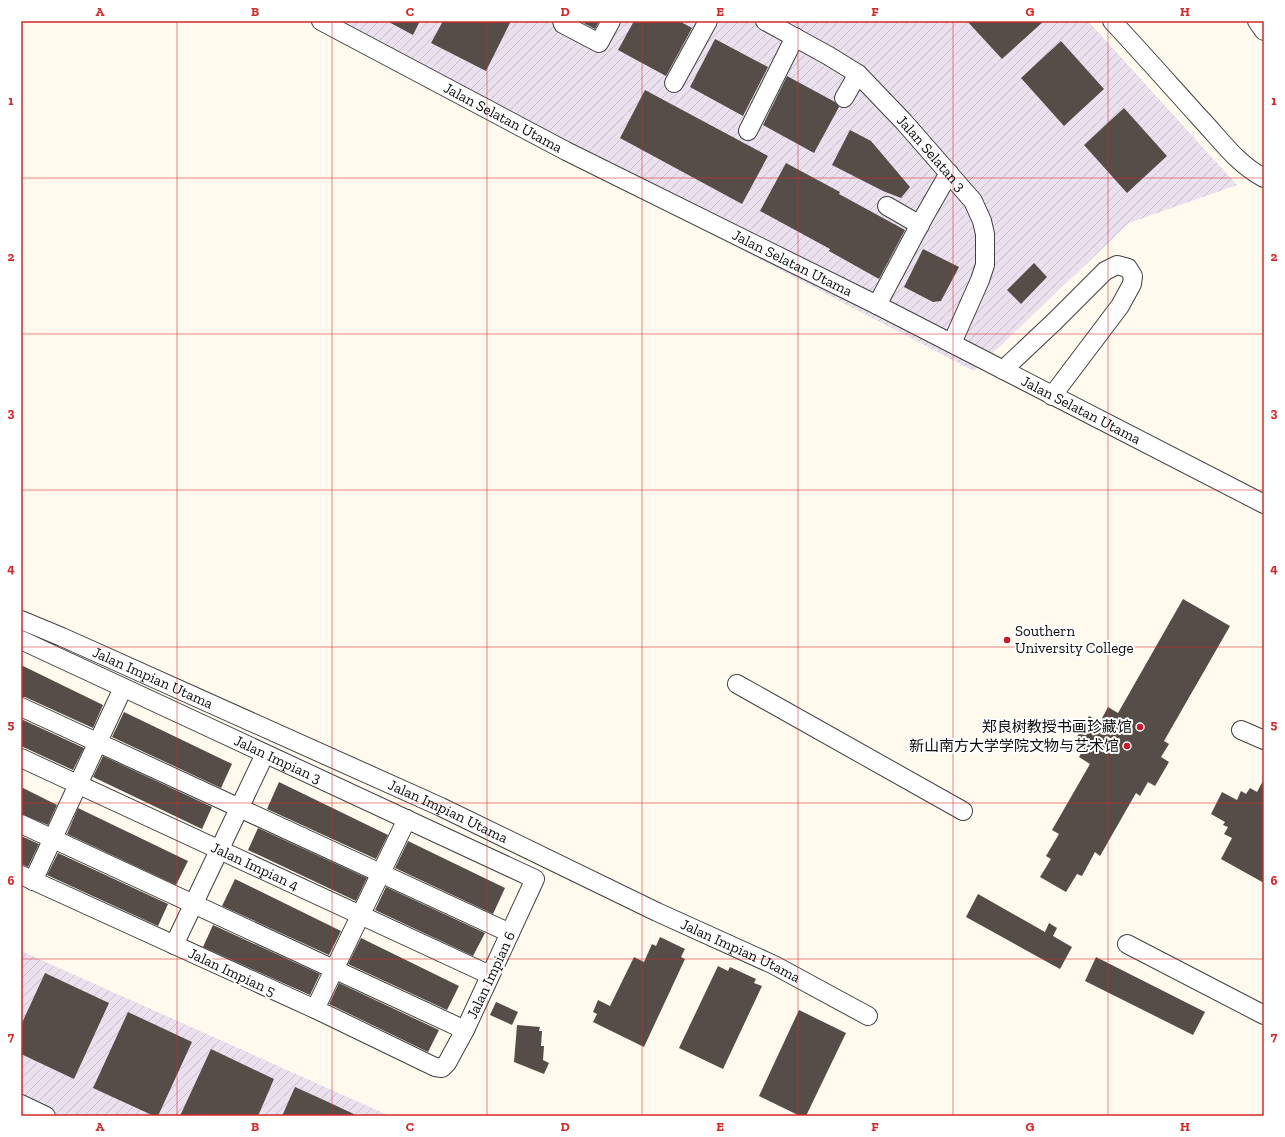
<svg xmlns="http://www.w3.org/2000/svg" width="1285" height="1137" font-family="'Zilla Slab','Noto Sans SC',serif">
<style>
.industrial{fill:url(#industrial-furrows)}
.building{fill:#574d48}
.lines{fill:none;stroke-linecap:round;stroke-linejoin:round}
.minor-casing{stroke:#404040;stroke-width:20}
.minor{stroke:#fff;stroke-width:18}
.grid{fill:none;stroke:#d62828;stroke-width:1;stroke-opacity:0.55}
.poi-dot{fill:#ca182a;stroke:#fff;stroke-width:1.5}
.labels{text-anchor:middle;stroke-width:4;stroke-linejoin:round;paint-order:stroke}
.street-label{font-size:15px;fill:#0d0d0d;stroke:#fff}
.poi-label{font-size:15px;fill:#0d0d0d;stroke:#fff;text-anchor:end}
.neatline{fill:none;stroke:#d62828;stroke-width:1.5}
.grid-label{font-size:13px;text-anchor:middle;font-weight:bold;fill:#d62828}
</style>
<defs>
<pattern id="industrial-furrows" width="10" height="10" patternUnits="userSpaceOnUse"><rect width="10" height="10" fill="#ebe0ed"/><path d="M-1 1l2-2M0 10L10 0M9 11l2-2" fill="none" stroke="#c8bfca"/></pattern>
</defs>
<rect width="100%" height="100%" fill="#fffaed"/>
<g class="industrial">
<path d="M316,21h772l149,164 -108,38 -155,148 -411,-214z"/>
<path d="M21,951l369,165h-369z"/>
</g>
<g class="building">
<path d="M387,21h33l-7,14z"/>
<path d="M443,21h68l-25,50 -55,-28z"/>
<path d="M580,21h19l-4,8z"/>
<path d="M634,21h45l13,7 -26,48 -48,-26z"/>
<path d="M967,21h77l-42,38z"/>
<path d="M715,39l53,28 -25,49 -53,-29z"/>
<path d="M1061,41l43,48 -40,37 -43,-48z"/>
<path d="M787,76l48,26 4,5 -25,46 -51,-28z"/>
<path d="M645,90l123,66 -26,48 -122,-66z"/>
<path d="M1124,108l43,48 -40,37 -43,-48z"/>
<path d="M850,130l21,11 39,46 -9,11 -18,-7 -51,-26z"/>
<path d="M786,163l54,29 -1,2 66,36 -26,49 -50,-28 1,-2 -70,-38z"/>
<path d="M923,249l36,18 -18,34 -8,1 -29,-15z"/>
<path d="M1034,263l13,14 -26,27 -14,-14z"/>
<path d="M1183,599l47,27 -66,115 5,3 -8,13 8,5 -14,24 -7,-4 -8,14 -4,-3 -36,63 -5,-4 -13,24 -5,-2 -11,18 -26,-15 11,-18 -5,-3 13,-22 -7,-4 38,-66 -11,-7 6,-11 -10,-6 14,-24 11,6 8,-15 10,6z"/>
<path d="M21,665l82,40 -10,23 -68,-31h-4z"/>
<path d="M124,712l108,52 -11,24 -109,-51z"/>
<path d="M21,719l63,29 -11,22 -52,-24z"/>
<path d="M103,756l109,51 -10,22 -109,-52z"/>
<path d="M1264,779v104l-43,-24 11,-21 -8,-4 4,-7 -5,-2 2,-3 -14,-8 11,-22 15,8 4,-9 5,3 4,-6 7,4z"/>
<path d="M279,782l109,53 -12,24 -109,-50z"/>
<path d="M21,787l36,18 -9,20 -27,-11z"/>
<path d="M78,808l110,53 -12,24 -109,-51z"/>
<path d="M258,828l109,50 -11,23 -108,-51z"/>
<path d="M21,836l18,8 -11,23 -7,-3z"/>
<path d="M408,841l97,47 -12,26 -98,-46z"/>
<path d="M58,853l110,51 -10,22 -111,-51z"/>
<path d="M235,879l106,52 -12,24 -107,-49z"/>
<path d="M386,887l99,46 -12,23 -98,-46z"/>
<path d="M978,894l67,38 4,-9 8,5 -4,8 19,11 -12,22 -94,-52z"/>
<path d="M213,925l107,49 -10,21 -107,-48z"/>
<path d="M660,937l25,12 -4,8 4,2 -41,88 -51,-25 4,-8 -4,-2 5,-12 12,6 24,-49 10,5 8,-18 4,2z"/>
<path d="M361,938l98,48 -12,24 -99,-46z"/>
<path d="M1096,957l109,55 -12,23 -108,-54z"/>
<path d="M718,966l10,5 2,-4 26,12 -2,4 8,3 -39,83 -44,-21z"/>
<path d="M45,973l64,30 -35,76 -53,-25v-29z"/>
<path d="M339,983l100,47 -11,22 -99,-48z"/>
<path d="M496,1002l22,10 -6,13 -22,-10z"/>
<path d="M799,1010l47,23 -40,83h-6l-41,-20z"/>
<path d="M128,1012l64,30 -34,74h-4l-61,-28z"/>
<path d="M517,1025l23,2 -1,4h3l-1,15h3l-1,14 6,3 -5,11 -30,-12z"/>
<path d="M211,1049l63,30 -16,37h-78z"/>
<path d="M295,1087l31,14 32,15h-76z"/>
</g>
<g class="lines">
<g class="minor-casing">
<g id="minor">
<path id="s1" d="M321,21l245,130 311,154 387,199"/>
<path d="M562,21l1,3 36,19 12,-22"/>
<path id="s2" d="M765,21l64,35 29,18 46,48 69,79 9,20 3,13v31l-5,15 -28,63"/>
<path d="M1112,21c30,32 59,65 88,97 21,22 37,46 64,60"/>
<path d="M1257,21l7,10"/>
<path d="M674,83l34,-62"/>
<path d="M844,98l14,-24"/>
<path d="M748,131l47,-94"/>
<path d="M887,206l33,19"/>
<path d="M877,305l48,-90 24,-42"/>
<path d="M1003,370l52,-49 50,-50 12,-6 11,3 5,8 -1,8 -12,22 -68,90"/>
<path id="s3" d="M21,620l41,17 379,170 216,105 117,53 94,51"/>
<path id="s4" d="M21,640l514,239 -70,151 -18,33 -5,5 -7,-1 -120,-58 -294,-134"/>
<path d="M737,684l226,127"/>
<path d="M21,707l489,226"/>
<path d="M1241,730l23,10"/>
<path id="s5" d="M21,758l469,217"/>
<path d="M21,824l444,206"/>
<path d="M33,881l90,-193"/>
<path d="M1127,944l137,71"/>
<path d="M174,945l91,-191"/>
<path d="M315,1009l92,-190"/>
<path d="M21,1104l25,12"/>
</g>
</g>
<use href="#minor" class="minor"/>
</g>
<path class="grid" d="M177,21v1095M332,21v1095M487,21v1095M642,21v1095M798,21v1095M953,21v1095M1108,21v1095M21,178h1243M21,334h1243M21,490h1243M21,647h1243M21,803h1243M21,959h1243"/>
<g class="poi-dot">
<circle cx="1007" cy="640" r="4"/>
<circle cx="1140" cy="727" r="4"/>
<circle cx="1127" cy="746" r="4"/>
</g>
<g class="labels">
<g class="street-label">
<text dy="5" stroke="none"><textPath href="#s1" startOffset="206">Jalan Selatan Utama</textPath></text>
<text dy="5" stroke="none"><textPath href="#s2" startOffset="215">Jalan Selatan 3</textPath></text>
<text dy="5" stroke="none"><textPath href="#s1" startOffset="530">Jalan Selatan Utama</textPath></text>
<text dy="5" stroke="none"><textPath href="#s1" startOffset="854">Jalan Selatan Utama</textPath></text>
<text dy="5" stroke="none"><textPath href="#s3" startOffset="144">Jalan Impian Utama</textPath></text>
<text dy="5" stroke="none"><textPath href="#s4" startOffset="283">Jalan Impian 3</textPath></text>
<text dy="5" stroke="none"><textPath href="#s3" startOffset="468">Jalan Impian Utama</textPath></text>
<text dy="5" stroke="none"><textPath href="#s5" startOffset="258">Jalan Impian 4</textPath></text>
<text dy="5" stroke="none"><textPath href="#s3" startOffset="792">Jalan Impian Utama</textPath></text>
<text transform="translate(232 972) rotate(25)" y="5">Jalan Impian 5</text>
<text transform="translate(491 975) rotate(-65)" y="5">Jalan Impian 6</text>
</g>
<g class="poi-label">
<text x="1015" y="636" text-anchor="start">Southern<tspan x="1015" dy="17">University College</tspan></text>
<text x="1132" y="732">郑良树教授书画珍藏馆</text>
<text x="1119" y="751">新山南方大学学院文物与艺术馆</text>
</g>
</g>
<rect width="1285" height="1137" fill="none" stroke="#ffffff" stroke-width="44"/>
<rect x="22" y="22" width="1241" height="1093" class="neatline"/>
<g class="grid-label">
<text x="100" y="16">A</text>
<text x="255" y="16">B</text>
<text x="410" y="16">C</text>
<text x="565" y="16">D</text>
<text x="720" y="16">E</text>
<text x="875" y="16">F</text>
<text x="1030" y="16">G</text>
<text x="1185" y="16">H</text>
<text x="11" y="105">1</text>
<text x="1274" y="105">1</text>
<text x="11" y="261">2</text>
<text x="1274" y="261">2</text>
<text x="11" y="417">3</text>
<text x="1274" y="417">3</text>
<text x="11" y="573">4</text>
<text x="1274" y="573">4</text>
<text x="11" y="729">5</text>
<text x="1274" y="729">5</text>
<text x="11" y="885">6</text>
<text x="1274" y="885">6</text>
<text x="11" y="1041">7</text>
<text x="1274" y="1041">7</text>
<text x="100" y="1131">A</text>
<text x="255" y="1131">B</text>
<text x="410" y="1131">C</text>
<text x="565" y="1131">D</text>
<text x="720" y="1131">E</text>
<text x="875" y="1131">F</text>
<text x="1030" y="1131">G</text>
<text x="1185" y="1131">H</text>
</g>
</svg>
